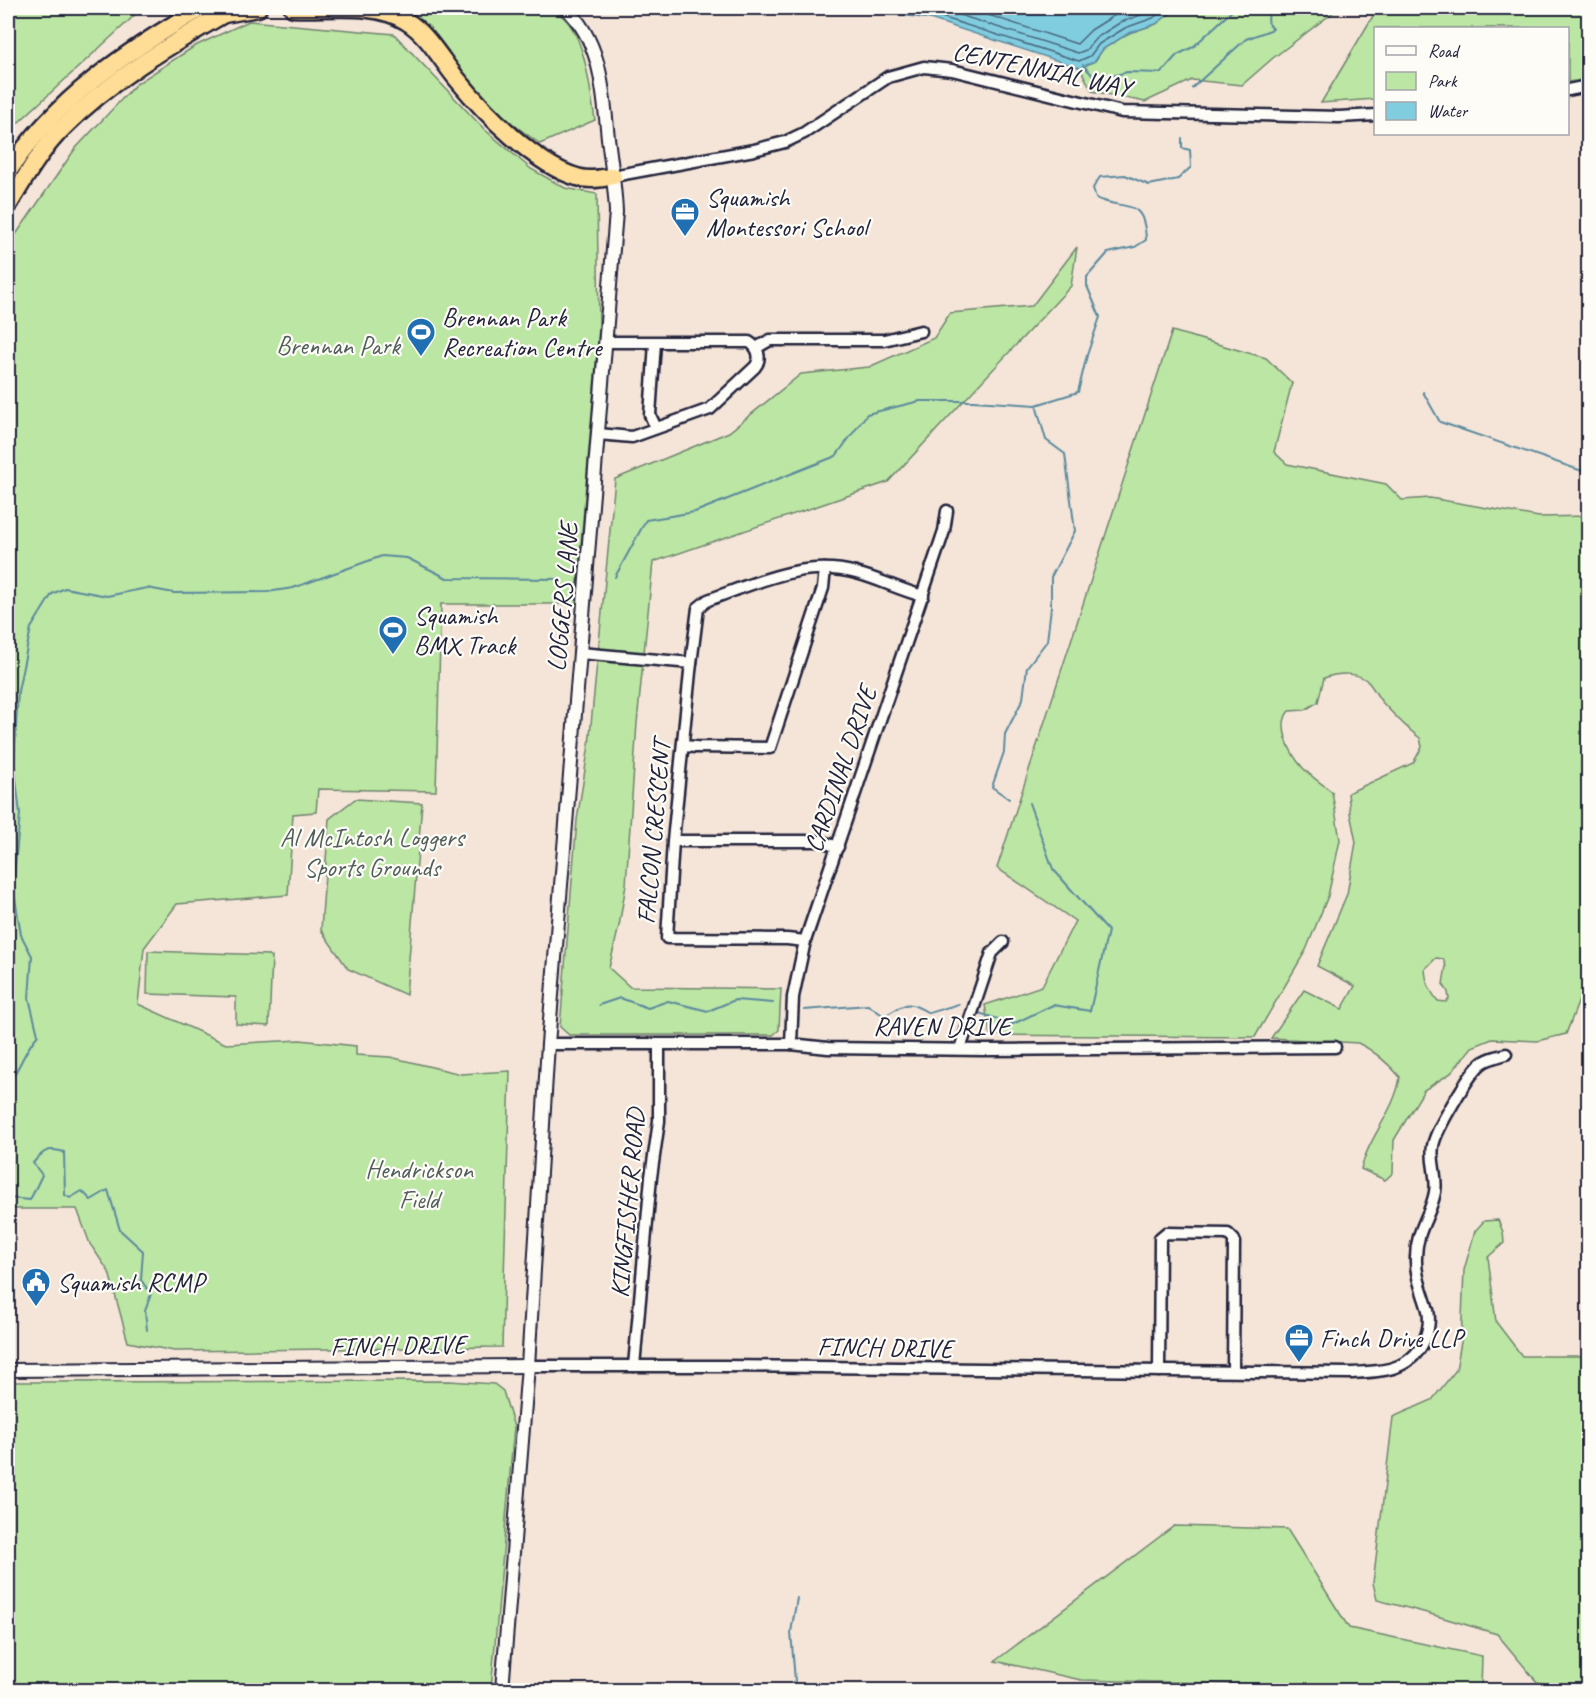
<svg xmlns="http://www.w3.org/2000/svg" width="1596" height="1698" font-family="Caveat,sans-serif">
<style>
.green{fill:#bce6a3;stroke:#6f846f;stroke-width:1.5;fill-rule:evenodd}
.water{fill:#81cde0;stroke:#5b899e;stroke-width:1.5}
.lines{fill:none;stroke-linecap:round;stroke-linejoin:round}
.shore{stroke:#48667d;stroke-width:1.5}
.stream{stroke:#5b899e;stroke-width:2}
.minor-casing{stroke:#22223b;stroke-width:15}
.tertiary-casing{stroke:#22223b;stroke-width:16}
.trunk-casing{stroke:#22223b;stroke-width:21}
.minor{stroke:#fdfcf7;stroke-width:10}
.tertiary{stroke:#fdfcf7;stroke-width:12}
.trunk{stroke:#ffdd96;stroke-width:16}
.labels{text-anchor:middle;stroke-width:4.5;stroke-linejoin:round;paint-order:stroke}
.street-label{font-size:26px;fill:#22223b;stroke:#fdfcf7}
.poi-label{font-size:26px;fill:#22223b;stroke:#fdfcf7;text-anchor:start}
.park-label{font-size:26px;fill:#505d5a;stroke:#fdfcf7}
</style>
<rect width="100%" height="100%" fill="#f4e5d8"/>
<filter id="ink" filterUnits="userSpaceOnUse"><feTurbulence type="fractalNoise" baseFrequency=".0167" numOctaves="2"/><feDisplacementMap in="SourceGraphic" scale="12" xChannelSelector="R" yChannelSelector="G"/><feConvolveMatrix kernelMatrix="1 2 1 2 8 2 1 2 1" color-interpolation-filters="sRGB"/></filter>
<g filter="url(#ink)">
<g class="green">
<path d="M8,8h126v8l-126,116z"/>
<path d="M399,8h150c5,3 11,6 15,10 22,21 26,73 31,102l-55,24 -46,-34 -80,-93z"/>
<path d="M1177,8h162l-66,50 -31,27 -50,-5 -47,22 -53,-11 -12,-23 15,-7 8,-12 26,-16 27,-9z"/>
<path d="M1380,8h208v71l-20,3v-54h-192l-1,71 -54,4 52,-87z"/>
<path d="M249,21l145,13 90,95 47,40 34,19 32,6 2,134 -23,276h-135l-5,187 -118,-2 -2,23 -23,2 -5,81 -111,9 -33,44 -6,56 88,40 74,-4 56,6v9l34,2 71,17 49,-3 -8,276 -328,4 -46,-9 -19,-70 -19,-28 -13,-35h-69v-963l67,-97 61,-65 59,-38z"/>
<path d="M1077,247l-6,39 -183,196 -235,80 -16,161 -11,162 -7,41 -10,42 21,19 151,2 -2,41 -6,5h-204l-9,-8 17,-207 12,-75 26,-266 114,-47 72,-58 68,-7 65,-29 16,-25 82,-7z"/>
<path d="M1172,331l94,27 26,25 -18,69 13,12 99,20 16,16 28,-2 109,19 49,-1v480l-7,-1 -15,39 -29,7 -45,-2 -20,8 -21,26 -27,17 -30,50 -1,33 -8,7 -24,-11c8,-33 34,-58 39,-92 -12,-14 -25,-26 -42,-34l-87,-5 33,-48 38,19 13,-23 -38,-20 30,-72 9,-52 -6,-29 -2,-20 65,-30 9,-16 -2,-9c-14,-10 -26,-23 -38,-36 -5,-6 -8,-13 -13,-19 -9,-12 -32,-10 -45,-5l-6,24 -13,8 -16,1c-13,15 2,44 14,57 8,9 20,16 29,24l8,48 -12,56 -22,54 -51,87 -265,-2 -5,-30 57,-19 33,-65 -78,-53zM1436,958l7,1 3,7 -3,18 5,8 1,7 -3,3 -8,-1c-8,-10 -12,-18 -13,-32z"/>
<path d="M355,799l67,4 -16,192 -58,-26 -27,-39 8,-111z"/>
<path d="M148,951l121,4 3,2 -3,69 -33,-2v-27l-89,-3z"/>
<path d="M1498,1220l5,12 1,11 -16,14 8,65 26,34h66v334h-20l-31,-8 -40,-48 -70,-21 -50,-13 -4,-17 20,-166 39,-17 24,-30 5,-28 3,-72 11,-39 9,-10z"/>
<path d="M449,1381l45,3 9,7 11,36 -23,263h-483v-306l4,-2z"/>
<path d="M1174,1526l113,3 62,99 133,28 -1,34 -400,-10 -86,-19z"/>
</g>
<path class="water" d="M854,8h323l-21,16 -27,9 -26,16 -8,12 -15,7 -150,-49z"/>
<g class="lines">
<g class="shore">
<path d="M893,8l39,6 147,47 11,-5 9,-12 26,-16 28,-10 14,-10"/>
<path d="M938,8l140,45 8,-3 10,-12 25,-16 28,-10 6,-4"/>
<path d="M967,8l110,36 14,-14 27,-17 16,-5"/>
</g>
<g class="stream">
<path d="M1083,65l14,15 30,-8 34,1 16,-18 16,-8 42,-39"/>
<path d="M1192,88l54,-49 27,-10 -5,-6 1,-15"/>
<path d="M1423,392l17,30 148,51"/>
<path d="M615,577l31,-57 49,-8 141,-56 31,-42 53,-13h53l63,4 42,-13 9,-37 13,-38 -13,-31v-9l21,-24 27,-6 11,-7c-2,-45 -21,-28 -50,-42l-3,-10 7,-11 25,-2 24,10 29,-6 13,-12 -1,-17 -8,-2v-10"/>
<path d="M1009,799l-17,-12 12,-35 1,-18 18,-35 4,-32 20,-26 4,-34v-30l24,-46 -10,-77 -19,-14 -10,-35"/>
<path d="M599,1005l21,-7 28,10 20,-7 40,10 27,-11 38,3"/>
<path d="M804,1010l64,-5 16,11c23,-12 21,-17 45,-3l30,-9"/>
<path d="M979,1013l34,11 40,-19 37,6 18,-80 -55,-62 -24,-66"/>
<path d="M8,1084c12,-16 17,-35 30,-49l-9,-37 3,-42 -11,-21 -8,-49 7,-72 -6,-52 4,-71 13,-63 21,-34 13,-6 42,8 40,-8 27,5 93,-1 26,-4 89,-32 25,2 40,20 113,1"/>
<path d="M8,1198l22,2 12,-25 -9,-12c10,-12 15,-16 31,-11l1,43 5,3 12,-7 9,9 17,-10 12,40 23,21 -2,29 10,14 -6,17 2,19"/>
<path d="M793,1690l2,-9 -4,-49 6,-34"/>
</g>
<g class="minor-casing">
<g id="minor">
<path d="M1568,90l20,-4"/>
<path d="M613,176l141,-26 31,-8 19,-9 84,-56 36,-10 28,3 170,42 217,5 37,-2"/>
<path d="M655,343l-5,72 6,13"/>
<path d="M756,348l14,-8h114l37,-9"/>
<path d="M598,434l34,3 78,-28 45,-42c7,-9 3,-20 -6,-25h-143"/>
<path d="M580,653l111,10"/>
<path d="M683,746l13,1 74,1 53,-160 2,-19"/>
<path d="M673,841h147l18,6"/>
<path d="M805,941l-18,-2 -120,-1 6,-97 17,-169 8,-64 10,-8c48,-17 96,-41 148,-27 23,6 44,17 67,23"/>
<path d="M548,1044h243l37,4 156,2 351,-3"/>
<path d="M791,1044l2,-47 12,-56 139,-410 3,-20"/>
<path d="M960,1049l32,-96 11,-11"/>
<path d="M528,1366h194l627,7c29,-1 61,-1 75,-32 4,-9 6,-21 4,-31 -5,-18 -13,-34 -12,-53 0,-27 15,-42 19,-65 3,-16 -5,-30 -2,-46 2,-15 36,-72 48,-82 7,-6 16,-7 25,-10"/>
<path d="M634,1366l17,-189 8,-56v-76"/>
<path d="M1159,1371l1,-133 6,-5 62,1 6,6 -1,131"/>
</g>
</g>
<g class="tertiary-casing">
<g id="tertiary">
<path d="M8,1370l520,-4"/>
<path d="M502,1690l26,-324 20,-322 68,-832c-1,-25 -5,-49 -8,-74 -5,-48 -6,-95 -42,-130"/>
</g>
</g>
<g class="trunk-casing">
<g id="trunk">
<path d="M293,8c36,2 81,-7 113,13 22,13 35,39 51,58 27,33 78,86 120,98 12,4 24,2 36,-1"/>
<path d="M224,14l34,-6"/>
<path d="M8,172c46,-72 120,-122 194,-164"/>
<path d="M8,206c16,-27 33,-57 56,-79 49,-50 110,-84 170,-119"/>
</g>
</g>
<use href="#minor" class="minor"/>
<use href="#tertiary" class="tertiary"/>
<use href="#trunk" class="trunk"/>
</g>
</g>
<defs>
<g id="office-pin" transform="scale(1.5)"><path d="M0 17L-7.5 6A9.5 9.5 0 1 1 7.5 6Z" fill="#1f6fb2" stroke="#fdfcf7"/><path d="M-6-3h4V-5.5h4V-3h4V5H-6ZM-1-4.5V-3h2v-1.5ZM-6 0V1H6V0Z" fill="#fff"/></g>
<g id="stadium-pin" transform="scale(1.5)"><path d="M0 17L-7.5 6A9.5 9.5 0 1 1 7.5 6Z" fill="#1f6fb2" stroke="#fdfcf7"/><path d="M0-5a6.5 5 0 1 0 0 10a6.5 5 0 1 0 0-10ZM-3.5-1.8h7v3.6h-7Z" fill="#fff"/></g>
<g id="civic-pin" transform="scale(1.5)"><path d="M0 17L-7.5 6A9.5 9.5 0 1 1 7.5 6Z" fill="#1f6fb2" stroke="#fdfcf7"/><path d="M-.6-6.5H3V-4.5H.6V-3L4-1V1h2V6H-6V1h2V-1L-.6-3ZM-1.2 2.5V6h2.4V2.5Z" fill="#fff"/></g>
</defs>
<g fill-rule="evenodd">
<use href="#office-pin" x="685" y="212"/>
<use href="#stadium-pin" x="421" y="332"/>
<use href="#stadium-pin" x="393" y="630"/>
<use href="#civic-pin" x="36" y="1282"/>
<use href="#office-pin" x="1299" y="1338"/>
</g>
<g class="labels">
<g class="street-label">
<text transform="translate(1042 69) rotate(12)" y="9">CENTENNIAL WAY</text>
<text transform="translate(562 597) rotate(-85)" y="9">LOGGERS LANE</text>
<text transform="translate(840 769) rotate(-71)" y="9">CARDINAL DRIVE</text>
<text transform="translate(653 832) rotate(-85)" y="9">FALCON CRESCENT</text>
<text x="942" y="1035">RAVEN DRIVE</text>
<text transform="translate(627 1203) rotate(-85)" y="9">KINGFISHER ROAD</text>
<text transform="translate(398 1345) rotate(-1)" y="9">FINCH DRIVE</text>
<text transform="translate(885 1347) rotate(1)" y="9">FINCH DRIVE</text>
</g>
<g class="poi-label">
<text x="706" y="206">Squamish<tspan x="706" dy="30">Montessori School</tspan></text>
<text x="442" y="326">Brennan Park<tspan x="442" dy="30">Recreation Centre</tspan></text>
<text x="414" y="624">Squamish<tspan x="414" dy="30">BMX Track</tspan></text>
<text x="57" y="1291">Squamish RCMP</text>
<text x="1320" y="1347">Finch Drive LLP</text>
</g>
<g class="park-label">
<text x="338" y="354">Brennan Park</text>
<text x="372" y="846">Al McIntosh Loggers<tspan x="372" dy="30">Sports Grounds</tspan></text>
<text x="419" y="1178">Hendrickson<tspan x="419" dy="30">Field</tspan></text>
</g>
</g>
<rect width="1596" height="1698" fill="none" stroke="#fdfcf7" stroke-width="30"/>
<rect x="15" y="15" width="1566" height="1668" fill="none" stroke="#22223b" stroke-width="2" filter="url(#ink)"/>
<rect x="1374" y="27" width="195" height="108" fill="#fdfcf7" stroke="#a5a5ac" stroke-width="1.5"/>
<rect x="1386" y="46" width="30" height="9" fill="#fdfcf7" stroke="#a5a5ac" stroke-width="1.5"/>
<text x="1428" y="57" font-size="18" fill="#22223b">Road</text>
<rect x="1386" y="72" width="30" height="18" fill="#bce6a3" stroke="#a5a5ac" stroke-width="1.5"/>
<text x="1428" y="87" font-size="18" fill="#22223b">Park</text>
<rect x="1386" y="102" width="30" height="18" fill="#81cde0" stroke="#a5a5ac" stroke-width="1.5"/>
<text x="1428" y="117" font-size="18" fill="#22223b">Water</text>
</svg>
